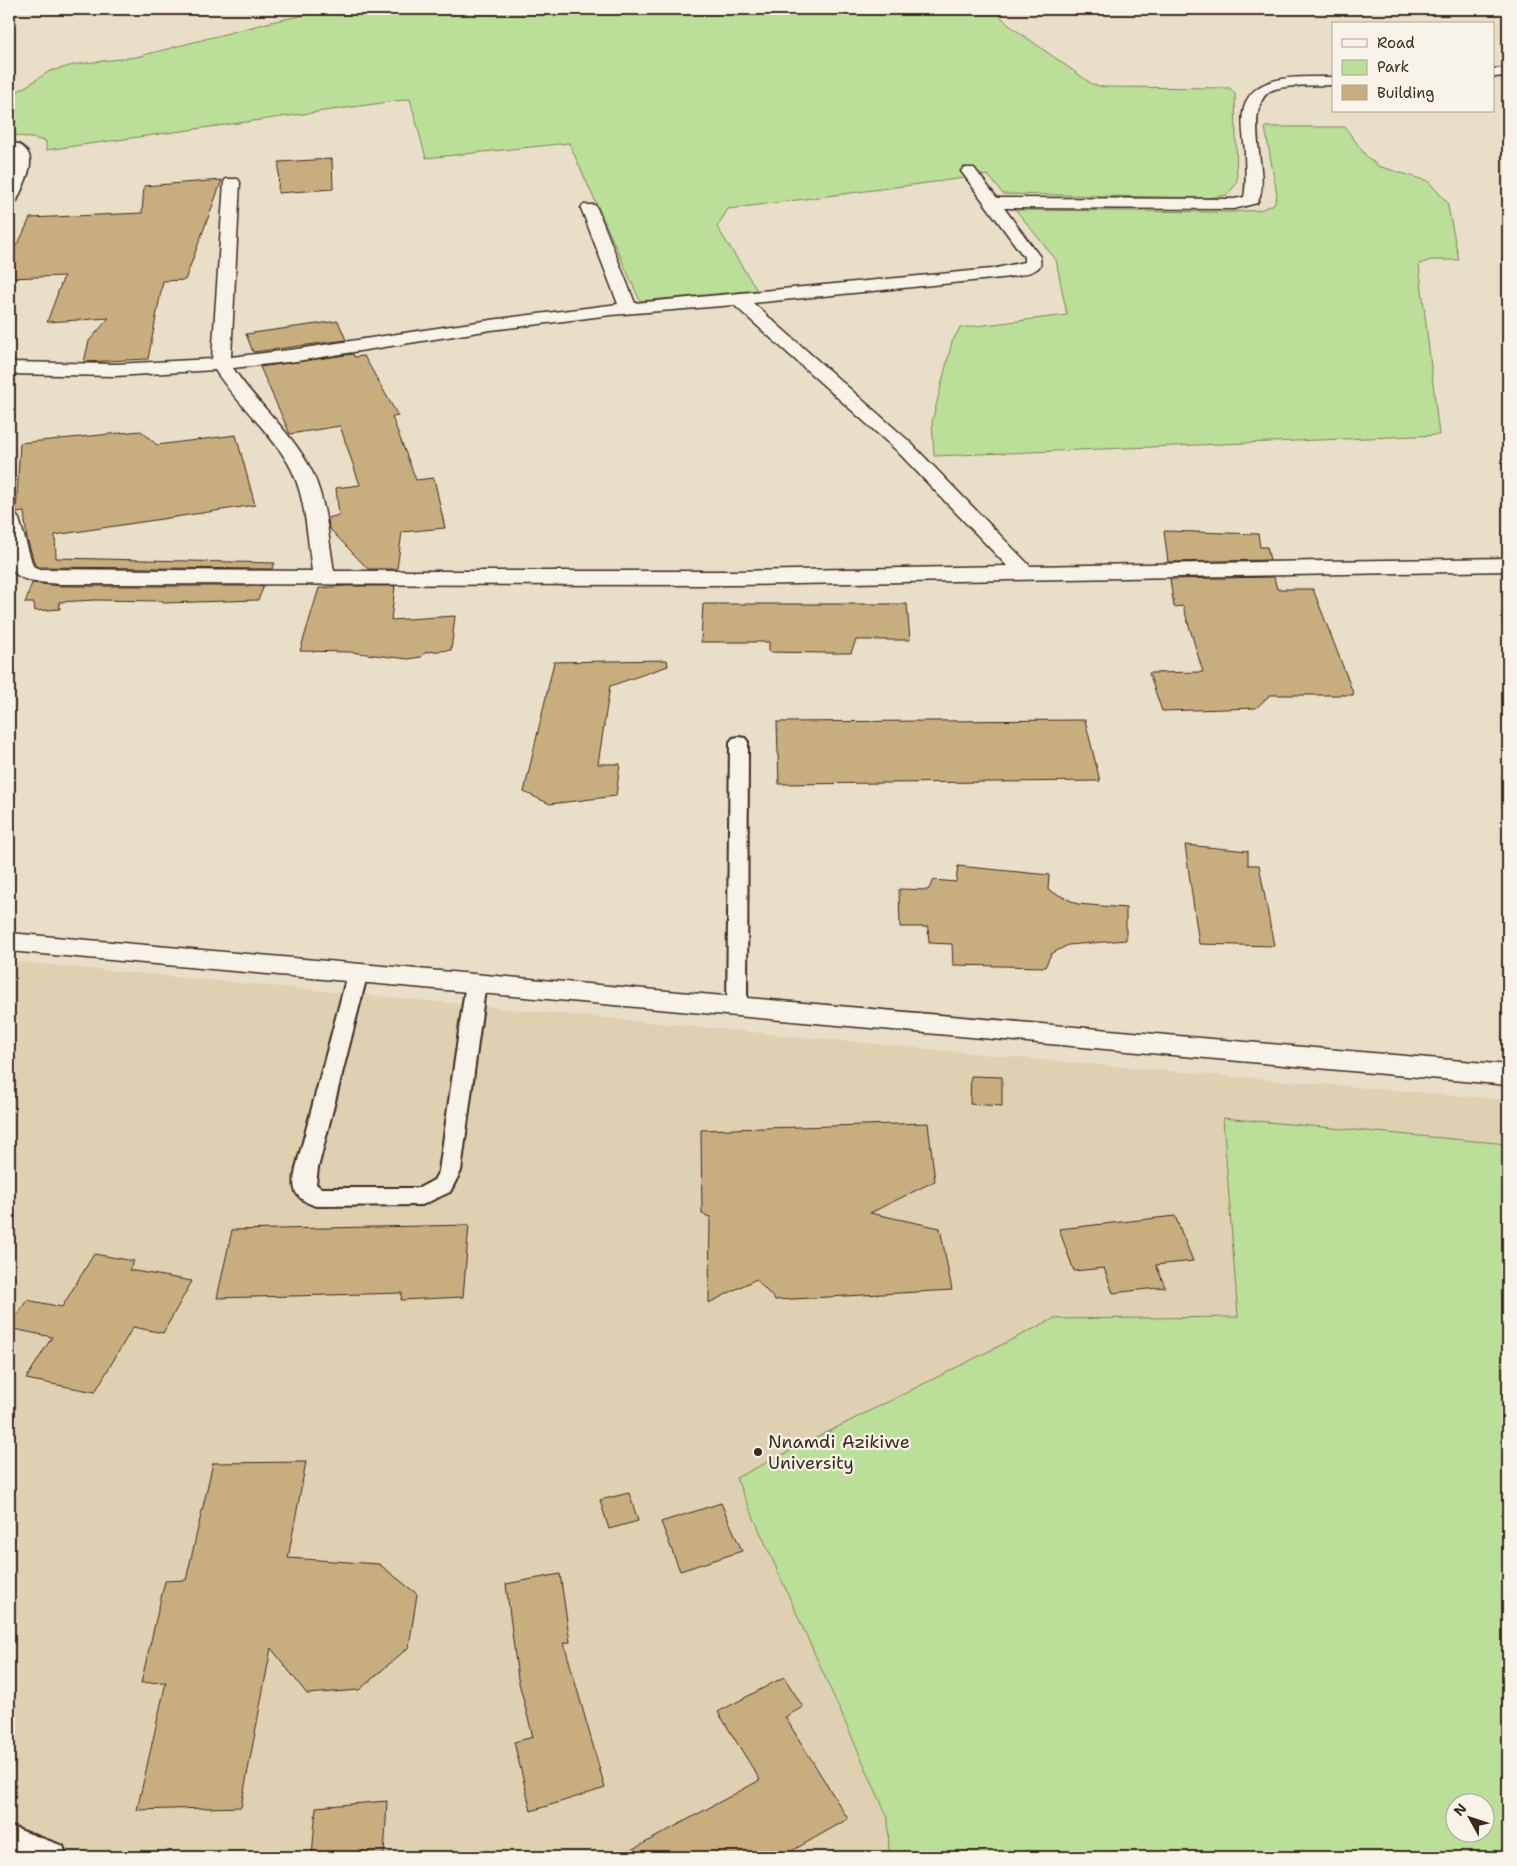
<svg xmlns="http://www.w3.org/2000/svg" width="1517" height="1866" font-family="'Shantell Sans',sans-serif">
<style>
.built{fill:#dfd0b2;fill-rule:evenodd}
.green{fill:#bbde98;stroke:#7b845b;fill-rule:evenodd}
.building{fill:#c8ae7f;stroke:#3b2a1e}
.lines{fill:none;stroke-linecap:round;stroke-linejoin:round}
.lane-casing{stroke:#3b2a1e;stroke-width:4}
.street-casing{stroke:#3b2a1e;stroke-width:3}
.lane{fill:#f7f3e8;fill-rule:evenodd}
.street{fill:#f7f3e8;fill-rule:evenodd}
.poi-dot{fill:#3b2a1e;stroke:#f7f3e8;stroke-width:2}
.labels{text-anchor:middle;stroke-width:4.5;stroke-linejoin:round;paint-order:stroke}
.near-poi-label{font-size:18px;fill:#3b2a1e;stroke:#f7f3e8;text-anchor:start}
</style>
<rect width="100%" height="100%" fill="#e9dec8"/>
<filter id="ink" filterUnits="userSpaceOnUse"><feTurbulence type="fractalNoise" baseFrequency=".02" numOctaves="2"/><feDisplacementMap in="SourceGraphic" scale="10" xChannelSelector="R" yChannelSelector="G"/><feConvolveMatrix kernelMatrix="1 2 1 2 8 2 1 2 1" color-interpolation-filters="sRGB"/></filter>
<g filter="url(#ink)">
<path class="built" d="M9,961l1056,101 443,38v757h-1499zM1454,1804h30v30h-30z"/>
<g class="green">
<path d="M335,9h658l17,17 82,58 11,3 127,1 5,6 2,89 -10,12 -19,3 -205,-4 -15,-19 -260,34 -11,18 40,63 -117,11 -71,-158 -143,15 -16,-59 -364,51v-9l-37,-7v-37l41,-26 28,-7 58,-7 139,-36z"/>
<path d="M1265,127h80l21,29 12,10 50,15 19,21 12,58h-28l-12,4 20,171 -505,21 -2,-34 20,-80 8,-14 107,-13 -11,-55 -40,-50 214,2 30,-2 14,-6 3,-9z"/>
<path d="M1223,1118l285,26v713h-619l-1,-39 -152,-340 317,-159 185,-2zM1454,1804h30v30h-30z"/>
</g>
<g class="building">
<path d="M332,159l1,30 -55,4 1,-31z"/>
<path d="M222,180l-37,100 -22,1 -15,78 -64,3 5,-21 20,-23 -62,4 17,-46 -55,2v-22l12,-18 9,-20 112,-5 2,-27z"/>
<path d="M338,321l8,19 -93,12 -7,-18z"/>
<path d="M353,354l1,3 10,-1 34,60 -6,1 24,63 18,-2 11,50 -43,4 -5,37h-29l-39,-41 -1,-10 11,-3 -3,-27 24,-3 -20,-59 -50,8 -30,-67z"/>
<path d="M141,431l16,14 79,-10 19,70 -200,30 1,23 219,5 -3,6 -233,-2 -4,-2 -8,-26 -3,-27 -8,1 4,-70z"/>
<path d="M1164,531l94,3 2,13h7l3,13 -102,2z"/>
<path d="M1274,577l3,12h36l41,106h-84l-14,13 -94,3 -13,-38 54,-1 -20,-66 -9,1 -4,-28z"/>
<path d="M32,583l28,3h204l-6,14 -95,3v-2l-68,-1 -36,2 1,7 -25,2 -1,-8h-9z"/>
<path d="M346,586h49l-4,34 64,-4 -4,34 -25,2 -5,5 -13,2 -58,-7 -50,-1 19,-63z"/>
<path d="M703,604h204l3,36h-54l-5,13h-26l-56,-1v-10h-68z"/>
<path d="M667,660l1,6 -58,20 -12,78h22l-4,32 -66,8 -26,-12 30,-130z"/>
<path d="M1085,720l15,61 -321,3 -2,-62z"/>
<path d="M1185,845l63,6v14h11l15,81 -75,-2z"/>
<path d="M958,866l91,9 -1,15 30,14 48,4v32l-58,5 -17,9 -6,13 -92,-2 -1,-21 -23,-1 -1,-16h-28l-1,-38 29,1 6,-10 22,2z"/>
<path d="M971,1076l31,1v29l-32,-2z"/>
<path d="M928,1123l7,58 -65,32 70,15 12,62 -177,10 -19,-21 -47,24 1,-86 -8,-3 -1,-84z"/>
<path d="M1175,1216l18,45 -37,4 9,22 -52,6 -9,-25 -30,3 -15,-42z"/>
<path d="M469,1225l-6,72 -62,3 1,-7 -185,5 15,-68z"/>
<path d="M94,1254l40,7 -5,9 63,11 -29,52 -30,-6 -38,65 -69,-13 26,-42 -43,-9 18,-28 35,7z"/>
<path d="M306,1462l-18,96 91,6 38,30 -8,53 -50,43 -52,4 -36,-46 -30,159 -104,3 29,-128 -25,1 24,-102 21,-1 27,-117z"/>
<path d="M629,1493l9,28 -29,8 -9,-29z"/>
<path d="M721,1503l21,48 -62,20 -19,-49z"/>
<path d="M560,1574l10,68 -6,1 41,145 -74,23 -17,-69 19,-5 -15,-58 -12,-95z"/>
<path d="M784,1677l19,30 -18,10 63,102 -67,38h-162l141,-77 -42,-68z"/>
<path d="M387,1801l-3,56h-72l4,-50z"/>
</g>
<g class="lines">
<g class="lane-casing">
<g id="lane">
<path d="M739,737l6,1 3,4 -1,264 -3,5 -7,2 -7,-2 -3,-5 3,-264 3,-4z"/>
<path d="M358,965l7,2 3,5 -50,196 -2,16 5,4h98l15,-8 5,-9 27,-189 3,-5 7,-2 7,2 3,5 -25,189 -11,21 -28,13 -106,1c-23,-8 -24,-17 -20,-38l52,-196 3,-5z"/>
<path d="M9,1826l54,20 4,11 -58,-1z"/>
</g>
</g>
<g class="street-casing">
<g id="street">
<path d="M1508,68v8l-15,1v-8z"/>
<path d="M1333,77v8c-19,1 -39,-1 -58,4 -27,8 -16,58 -14,81 1,10 2,24 -4,33l-23,6 -230,-1 36,49c0,1 1,7 0,8 -3,10 -39,13 -48,14l-239,24 157,139 120,124 478,-8v13l-772,14 -676,-1c-14,-2 -34,0 -45,-11 -10,-9 -7,-47 -6,-60l7,2 3,4 14,47 6,3 273,2c-5,-35 -6,-77 -24,-108 -20,-34 -52,-60 -73,-93l-100,6 -106,-2v-12l106,2 97,-5 12,-177 2,-3h12l2,3 -9,175 66,-8 194,-29 127,-16 -37,-96 2,-3h12l2,3 38,95 357,-34 32,-7v-5l-63,-86 3,-3h10l23,30 237,1 10,-2c3,-15 1,-30 1,-46 -1,-12 -4,-26 -2,-38 6,-42 59,-35 90,-36zM734,305l162,145 111,116 -271,5h-402c-6,-35 -8,-76 -26,-107 -20,-36 -53,-62 -75,-96l64,-7 194,-31 120,-15z"/>
<path d="M9,141c36,9 17,37 8,60l-2,3 -6,2v-24l6,-16v-9l-6,-6z"/>
<path d="M9,933l1499,132v20l-1499,-134z"/>
</g>
</g>
<use href="#lane" class="lane"/>
<use href="#street" class="street"/>
</g>
</g>
<circle class="poi-dot" cx="758" cy="1452" r="5"/>
<g class="labels">
<g class="near-poi-label">
<text x="768" y="1448">Nnamdi Azikiwe<tspan x="768" dy="21">University</tspan></text>
</g>
</g>
<rect width="1517" height="1866" fill="none" stroke="#f7f3e8" stroke-width="30"/>
<rect x="15" y="15" width="1487" height="1836" fill="none" stroke="#3b2a1e" stroke-width="2" filter="url(#ink)"/>
<rect x="1332" y="22" width="162" height="90" fill="#f7f3e8" stroke="#aca397"/>
<rect x="1342" y="39" width="25" height="8" fill="#f7f3e8" stroke="#aca397"/>
<text x="1377" y="48" font-size="15" fill="#3b2a1e">Road</text>
<rect x="1342" y="60" width="25" height="15" fill="#bbde98" stroke="#aca397"/>
<text x="1377" y="72" font-size="15" fill="#3b2a1e">Park</text>
<rect x="1342" y="85" width="25" height="15" fill="#c8ae7f" stroke="#aca397"/>
<text x="1377" y="98" font-size="15" fill="#3b2a1e">Building</text>
<g transform="translate(1470 1818) rotate(310)"><circle r="24" fill="#f7f3e8" stroke="#aca397"/>
<path d="M0-4L9 19L0 12L-9 19Z" fill="#3b2a1e"/>
<text y="-8" font-size="14" font-weight="bold" text-anchor="middle" fill="#3b2a1e">N</text>
</g>
</svg>
